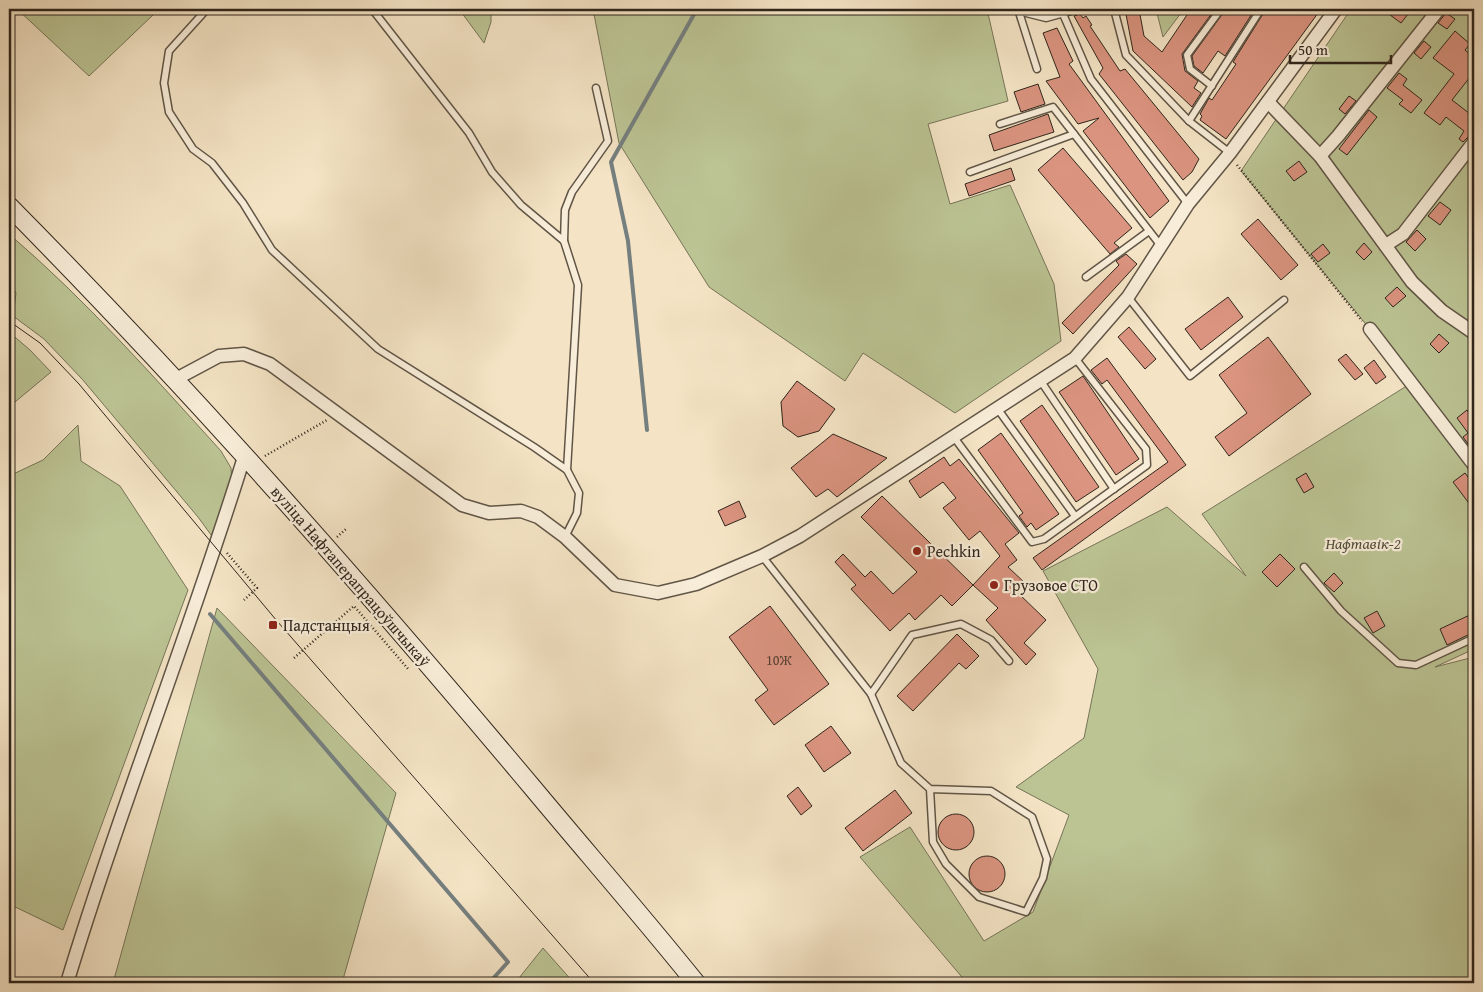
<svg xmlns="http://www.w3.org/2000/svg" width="1483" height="992" font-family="'Gentium Book Plus',serif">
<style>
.green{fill:#bcc494;stroke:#767458}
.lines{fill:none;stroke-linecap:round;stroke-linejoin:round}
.stream{stroke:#757f7f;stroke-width:4}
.building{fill:#db9480;stroke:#2f251c}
.service-casing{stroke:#605546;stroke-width:9}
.minor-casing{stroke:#605546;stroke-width:15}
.secondary-casing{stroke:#2f251c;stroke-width:20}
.path{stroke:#2f251c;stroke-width:2.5;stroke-dasharray:1 2.5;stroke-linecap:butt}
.service{stroke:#f8edd9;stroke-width:6}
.minor{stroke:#f8edd9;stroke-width:12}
.secondary{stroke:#f8edd9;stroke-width:18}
.tram{stroke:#2f251c;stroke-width:1}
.poi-dot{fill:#8f2418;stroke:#f8edd9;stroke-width:2}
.labels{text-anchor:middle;stroke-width:4.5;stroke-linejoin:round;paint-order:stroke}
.number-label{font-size:14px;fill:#5a4135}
.park-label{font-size:16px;font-style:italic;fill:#524d3a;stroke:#f8edd9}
.poi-label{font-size:16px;fill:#2f251c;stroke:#f8edd9;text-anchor:start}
.street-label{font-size:16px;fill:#2f251c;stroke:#f8edd9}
</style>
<rect width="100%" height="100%" fill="#f4e4c5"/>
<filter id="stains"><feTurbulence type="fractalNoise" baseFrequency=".004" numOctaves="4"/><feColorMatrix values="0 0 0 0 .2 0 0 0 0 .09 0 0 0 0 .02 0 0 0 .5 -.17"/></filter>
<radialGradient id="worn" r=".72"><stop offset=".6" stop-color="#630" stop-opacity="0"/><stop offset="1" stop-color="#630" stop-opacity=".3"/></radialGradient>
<g class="green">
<path d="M17,9h133l4,5 -65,62z"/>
<path d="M459,9h32v13l-7,21z"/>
<path d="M593,9h394l21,92 -80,23 22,80 60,-19 44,99 7,57 -106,72 -92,-60 -18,28 -136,-94 -90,-144z"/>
<path d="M1156,9h28l-21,28z"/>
<path d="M1351,9h123v640l-39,18 39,-10v326h-507l-107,-126 50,-30 74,114 49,-29 36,-97 -53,-28 68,-49 14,-69 -55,-98 124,-64 79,69 -44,-62 211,-132 -172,-211z"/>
<path d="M9,234c77,66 144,142 212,217l10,17 1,14 -18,57 -16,-22 -116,-138 -38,-40 -31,-23 3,-23 -7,-13z"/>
<path d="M9,332l21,18 21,22 -42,35z"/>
<path d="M78,425l3,36 39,25 68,104 -125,340 -54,-26v-428l34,-16z"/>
<path d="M217,608l179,185 -54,190h-229z"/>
<path d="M543,948l31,35h-59z"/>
</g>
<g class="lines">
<g class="stream">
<path d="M647,430l-19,-189 -17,-79 86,-153"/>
<path d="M210,614l298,348 -19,21"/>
</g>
</g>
<g class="building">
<path d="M1125,9h14l5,27 18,16 29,-43h24l-33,45 3,17 13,10 -4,7 7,5 -9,14 -59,-56z"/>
<path d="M1226,9h29l-30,47 -7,-5 -15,22 -9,-7 -2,-10z"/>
<path d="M1266,9h55l-95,130 -26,-19 2,-4 -2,-2 9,-16 3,2 24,-36 -3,-2z"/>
<path d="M1382,9h30l-11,14z"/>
<path d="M1446,13l9,6 -8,10 -9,-6z"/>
<path d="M1080,14l3,4 3,-2 6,9 -2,1 30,45 5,-2 74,90 -7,13 -9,8 -84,-106 4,-6 -29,-52z"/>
<path d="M1057,28l16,33 -4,3 100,137 -19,17 -67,-87 16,-13 -21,6 -32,-43 14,-4 -17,-44z"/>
<path d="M1455,31l15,13 -5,6 9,8v14l-22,28 22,17v17l-6,3 -5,5 -4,-3 5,-8 -18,-14 -6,8 -16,-12 30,-39 -21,-16z"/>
<path d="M1424,41l7,6 -10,12 -7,-6z"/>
<path d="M1399,73l8,6 -4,6 19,15 -11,13 -12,-9 4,-4 -16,-12z"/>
<path d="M1038,84l7,20 -24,8 -7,-20z"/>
<path d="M1349,96l7,5 -11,13 -6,-5z"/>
<path d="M1369,110l8,7 -30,38 -8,-6z"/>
<path d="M1048,114l6,18 -60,19 -5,-16z"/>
<path d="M1063,148l69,80 -18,15 5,4 -9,7 -72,-84z"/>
<path d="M1299,161l8,11 -13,9 -8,-10z"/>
<path d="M1011,168l4,12 -46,16 -4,-12z"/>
<path d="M1440,202l11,8 -11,15 -12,-9z"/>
<path d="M1258,219l40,46 -17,15 -40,-46z"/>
<path d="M1417,230l9,9 -11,12 -9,-9z"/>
<path d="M1364,243l8,9 -8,8 -8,-8z"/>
<path d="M1323,244l7,9 -12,9 -7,-8z"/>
<path d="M1126,254l11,10 -64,70 -11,-11 57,-58 -3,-4z"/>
<path d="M1397,287l9,9 -13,11 -8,-9z"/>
<path d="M1228,297l15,20 -42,33 -16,-21z"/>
<path d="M1129,327l27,32 -11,10 -27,-32z"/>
<path d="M1439,334l10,9 -10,10 -9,-9z"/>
<path d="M1268,337l43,57 -82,62 -14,-19 32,-24 -28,-38z"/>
<path d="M1346,354l17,20 -8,6 -17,-20z"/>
<path d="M1107,358l79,107 -144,105 -9,-12 135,-96 -61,-82 -5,4 -11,-14z"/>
<path d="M1374,360l12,17 -10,7 -12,-16z"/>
<path d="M1083,376l56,83 -23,16 -57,-83z"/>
<path d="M797,381l38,28 -16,22 -21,6 -15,-11 -2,-24z"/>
<path d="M1042,405l57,82 -23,15 -56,-81z"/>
<path d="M1467,410l7,11v31l-11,-15 5,-4 -11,-15z"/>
<path d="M1001,433l58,81 -23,16 -5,-7 -4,4 -8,-11 4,-3 -45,-63z"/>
<path d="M833,434l54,24 -50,39 -9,-8 -12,8 -25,-29z"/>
<path d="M944,457l6,9 9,-7 60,74 -14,11 12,16 -9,7 18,17 -9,8 29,28 -22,23 12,11 -10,11 -40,-45 12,-12 -25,-23 27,-29 -20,-25 -11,9 -26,-32 13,-10 -13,-16 -23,16 -11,-17z"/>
<path d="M1306,473l8,14 -10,6 -8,-14z"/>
<path d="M1465,473l9,12v25l-21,-28z"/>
<path d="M882,496l91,89 -21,21 -11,-11 -26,25 -6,-7 -19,18 -39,-42 5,-4 -21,-23 8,-8 22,23 6,-6 22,23 24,-22 -56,-55z"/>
<path d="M739,501l7,16 -21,9 -7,-15z"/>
<path d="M1280,554l15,15 -18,18 -15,-15z"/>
<path d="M1334,573l9,10 -9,9 -10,-9z"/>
<path d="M770,606l59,78 -55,41 -19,-25 13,-10 -39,-53z"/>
<path d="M1377,611l8,15 -12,7 -9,-15z"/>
<path d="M1474,613v19l-27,13 -7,-16z"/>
<path d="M957,634l22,22 -13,13 -7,-6 -46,48 -16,-15z"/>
<path d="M831,726l20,27 -27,19 -19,-27z"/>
<path d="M798,787l14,19 -11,9 -14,-19z"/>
<path d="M895,790l17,23 -49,38 -18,-23z"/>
<circle cx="956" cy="832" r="18"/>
<circle cx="987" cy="874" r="18"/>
</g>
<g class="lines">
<g class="service-casing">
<g id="service">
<path d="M207,9l-38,42 -5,32 5,29 24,37 19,14 31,40 29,47 106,99 156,98 33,23 12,23 -2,20 -12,24"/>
<path d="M372,9l97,124 23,39 29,33 43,36 14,44 -11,185"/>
<path d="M1018,9l19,60"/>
<path d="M1114,9l12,46 63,66 41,32"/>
<path d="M1018,11l28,7 33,-9"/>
<path d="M1063,14l28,65 97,125"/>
<path d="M1212,86l-22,-17 -3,-14 34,-46"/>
<path d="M1189,121l72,-112"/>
<path d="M1000,124l53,-17 108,139"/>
<path d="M970,172l104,-38"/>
<path d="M564,241l1,-31 7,-18 36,-51 -12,-53"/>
<path d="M1086,277l63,-46"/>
<path d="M1128,297l62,79 94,-76"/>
<path d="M1040,380l74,109"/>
<path d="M997,408l78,108"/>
<path d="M953,436l79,106 12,-3 103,-74 -1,-16 -71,-91"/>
<path d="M762,556l109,138 30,69 29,26 61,2 41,26 15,42 -4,19 -17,34 -47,-15 -33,-33 -13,-22 -3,-53"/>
<path d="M1304,567l37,44 57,52 18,2 58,-27"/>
<path d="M871,694l41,-59 49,-11 30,16 18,21"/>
</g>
</g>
<g class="minor-casing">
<g id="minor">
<path d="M1268,102l52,54 92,126 30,29 32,22"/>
<path d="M1320,156l18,-20 101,-127"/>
<path d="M1386,245l17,-11 71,-92"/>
<path d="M1370,329l104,136"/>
<path d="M176,379l43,-23 25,-2 26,10 192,141 27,8 32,-2 17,6 27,20 50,48 43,8 38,-9 66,-28 38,-20 275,-178 53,-61 60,-93 42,-51 106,-144"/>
<path d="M67,983c54,-178 123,-351 178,-529"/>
</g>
</g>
<g class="secondary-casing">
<path id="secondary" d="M9,206c184,186 355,381 523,581 55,66 111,130 164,196"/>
</g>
<g class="path">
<path d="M1237,165l125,156"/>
<path d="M265,456l62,-36"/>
<path d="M337,537l9,-8"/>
<path d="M227,553l30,35 -13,12"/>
<path d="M294,658l60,-52 55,64"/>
</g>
<use href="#service" class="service"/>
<use href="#minor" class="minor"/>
<use href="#secondary" class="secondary"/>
<path class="tram" d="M9,321l31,22 39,41 198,237 317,362"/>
</g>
<g class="poi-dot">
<circle cx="917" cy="551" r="5"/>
<circle cx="994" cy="585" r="5"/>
<rect x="268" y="620" width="10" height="10" rx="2.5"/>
</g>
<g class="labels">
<g class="number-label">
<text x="779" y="665">10Ж</text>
</g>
<g class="park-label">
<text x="1363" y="549">Нафтавік-2</text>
</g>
<g class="poi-label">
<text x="927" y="557">Pechkin</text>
<text x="1004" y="591">Грузовое СТО</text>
<text x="283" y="631">Падстанцыя</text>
</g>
<g class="street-label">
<text transform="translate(351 576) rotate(49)" y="6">вуліца Нафтаперапрацоўшчыкаў</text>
</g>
</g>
<rect width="1483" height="992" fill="none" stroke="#f4e4c5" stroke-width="30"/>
<rect x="10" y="10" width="1463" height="972" fill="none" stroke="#2f251c" stroke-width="2.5"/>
<rect x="15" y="15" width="1453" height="962" fill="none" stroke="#2f251c"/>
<path d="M1290 55v8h101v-8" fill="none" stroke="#2f251c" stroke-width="2.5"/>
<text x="1298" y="55" font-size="15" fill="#2f251c" stroke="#f8edd9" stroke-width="4" paint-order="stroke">50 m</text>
<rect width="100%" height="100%" filter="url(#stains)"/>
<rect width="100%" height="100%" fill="url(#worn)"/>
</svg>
